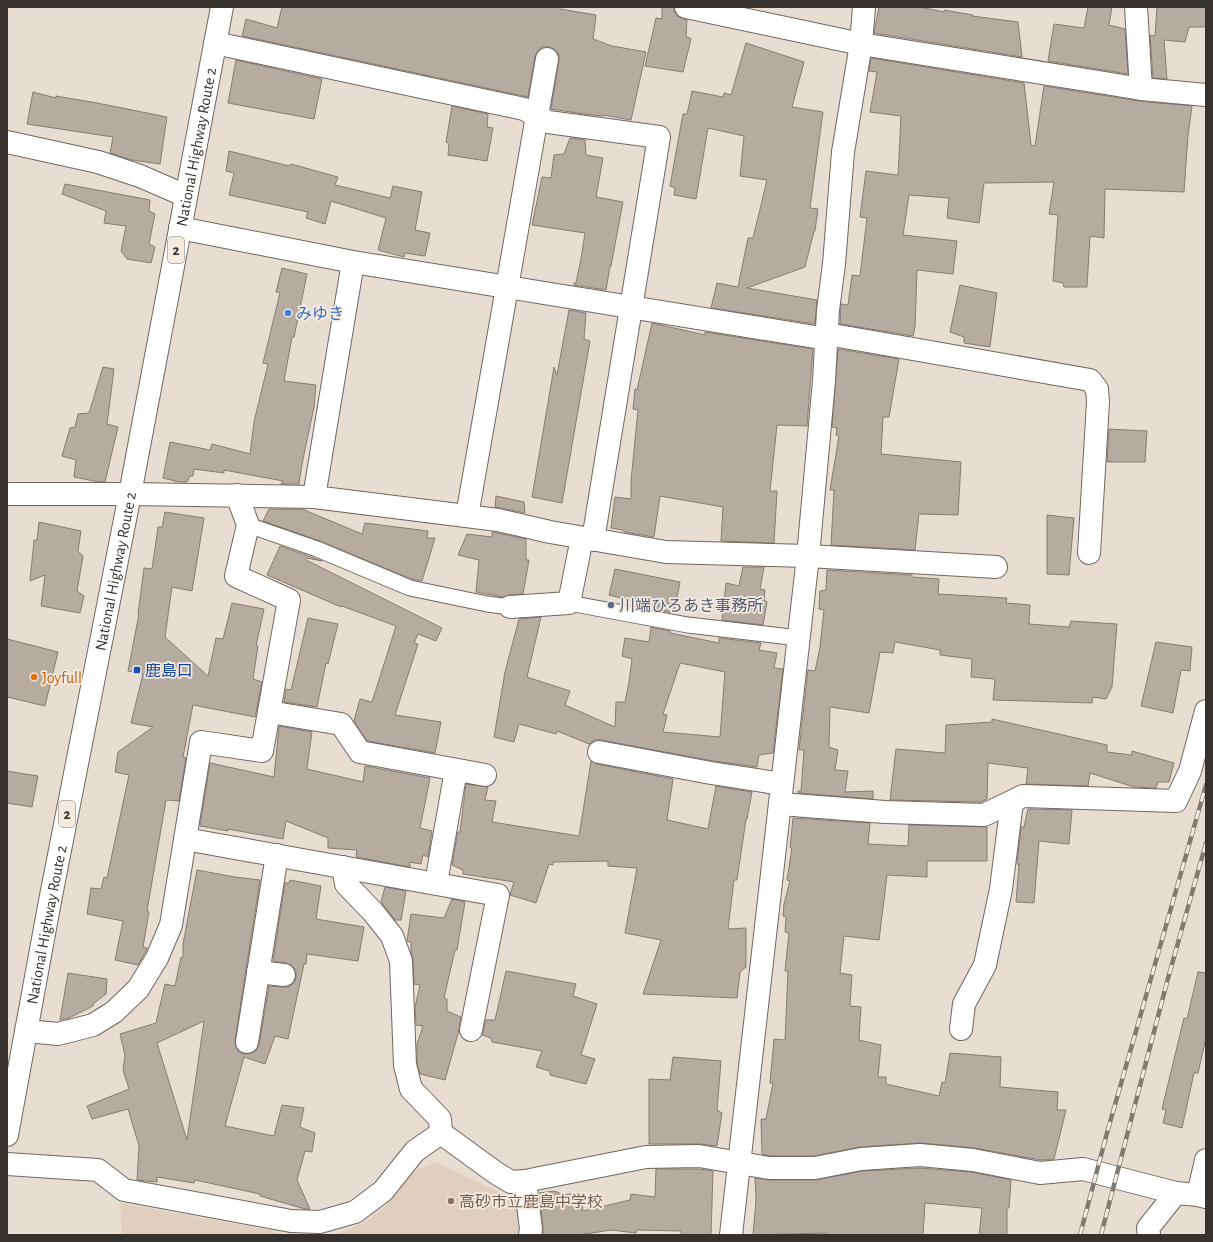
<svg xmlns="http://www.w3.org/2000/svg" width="1213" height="1242" font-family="'Alegreya Sans','Noto Sans JP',sans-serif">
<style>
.built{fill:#e0cfbf}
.building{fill:#b6aba1;stroke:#867c72;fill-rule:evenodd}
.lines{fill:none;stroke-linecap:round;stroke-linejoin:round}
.service-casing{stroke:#71675e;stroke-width:17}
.minor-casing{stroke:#71675e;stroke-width:24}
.trunk-casing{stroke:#71675e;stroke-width:24}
.service{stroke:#fff;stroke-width:15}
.minor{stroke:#fff;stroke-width:22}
.trunk{stroke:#fff;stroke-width:22}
.rail-casing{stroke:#817a73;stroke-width:4.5}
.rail{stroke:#f5eadf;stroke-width:3;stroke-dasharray:9;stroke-linecap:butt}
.shop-dot{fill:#3f7fe0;stroke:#f5eadf;stroke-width:1.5}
.service-dot{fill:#5c6f8a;stroke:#f5eadf;stroke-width:1.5}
.transit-dot{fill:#1a4fb4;stroke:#f5eadf;stroke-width:1.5}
.food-dot{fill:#e8710a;stroke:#f5eadf;stroke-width:1.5}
.education-dot{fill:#8d6e63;stroke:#f5eadf;stroke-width:1.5}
.labels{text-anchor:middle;stroke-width:3.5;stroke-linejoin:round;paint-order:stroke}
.shield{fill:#f5eadf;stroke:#6f6862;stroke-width:1}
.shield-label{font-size:15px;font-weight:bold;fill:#35312d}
.street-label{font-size:16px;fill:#35312d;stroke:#f5eadf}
.shop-label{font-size:16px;fill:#366cbe;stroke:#f5eadf;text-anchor:start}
.service-label{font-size:16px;fill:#4e5e75;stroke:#f5eadf;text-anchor:start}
.transit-label{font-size:16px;fill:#164399;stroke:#f5eadf;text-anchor:start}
.food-label{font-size:16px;fill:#c56008;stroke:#f5eadf;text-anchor:start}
.education-label{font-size:16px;fill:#785e54;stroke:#f5eadf;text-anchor:start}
</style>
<rect width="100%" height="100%" fill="#e8ddd2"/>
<g class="built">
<path d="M435,1162l73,34 11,10 -1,29h-191l13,-2 23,-10 21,-16 31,-36z"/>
<path d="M120,1203l148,27 16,5h-162z"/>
</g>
<g class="building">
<path d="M282,7h278v2l36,6 -3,24 19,7 34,6 -15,68 -28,-5v1l-19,-2 -33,-5 8,-48v-6l-4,-5 -5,-3h-8l-4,4 -3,5 -7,41 -286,-61 4,-17 31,9z"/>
<path d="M662,7h12v4l3,5 10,4 -1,16 5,3 -8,33 -38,-6 11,-48 6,1z"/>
<path d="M879,7h41l24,5v-2l29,5 -1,1 46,6 4,35 -148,-24z"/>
<path d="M1088,7h24l-3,18 16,4 3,45 -80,-13 6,-37 30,4z"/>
<path d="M1157,7h49v20h-17l-4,15 -21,-2 3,39 -14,-1 -3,-43 5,1z"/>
<path d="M746,43l58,19 -12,45 31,5 -13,96 8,1 -3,22h-1l-9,36 -58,21 70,12 -2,24 -104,-16 6,-25 21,4 10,-49h5l14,-58 -27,-4 4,-40 -36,-8 -12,71 -22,-4 1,-7 -5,-2 13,-72h4l5,-23 31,6 1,-4 7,2z"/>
<path d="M871,58l153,25 7,62 4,1 9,-60 95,15 53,5 -4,29 -4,57 -79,-3 -1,49 -14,-2 -3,51h-23l-1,-4 -10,-2 5,-66 -9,-1 5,-32 -70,1 -5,40 -32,-5 2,-20 -40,-3 -6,40 54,6 -4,33 -36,-4 -2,57 -2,9 -73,-12 1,-20 7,1 4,-30 8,1 7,-58 -7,-1 6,-46 32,4 3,-59 -31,-4 7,-40 -8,-1z"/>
<path d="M236,60l86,19 -8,40 -86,-16z"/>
<path d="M33,92l23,6v-2l41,7 70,14 -7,47 -28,-4 -22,-7 3,-16 -86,-13z"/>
<path d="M452,106l36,8 -1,13 6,1 -6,33 -39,-6 1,-11 -3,-2z"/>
<path d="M570,138l15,2 1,15 17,3 -7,39 27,5 -12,64h-1l-4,24 -32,-5v-2h2l5,-24 4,-26 -53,-8 10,-48 9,1 3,-23 10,-1z"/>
<path d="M229,151l60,15 2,-2 47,13 -3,8 55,13 3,-12 29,6 -7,38 15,3 -5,23 -20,-3 -1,4 -26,-7 8,-32 -55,-17 -6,23 -19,-6 2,-6 -79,-17 5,-22 -8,-2z"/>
<path d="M65,184l85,16 -1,11 6,3 -6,30 6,3 -4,16 -24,-4 -6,-8 5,-25 -22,-3 2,-12 -44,-17z"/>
<path d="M282,268l25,6 -13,63h-2l-8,44 32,4 -2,22 -12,57 -3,20h-18l2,-3 -59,-11v3l-30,-4 -1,7h-3l-3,6h-8l-16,-4 7,-36 40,8 2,-6 38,10 4,-32 14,-58 -5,-1 17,-70 -4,-1z"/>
<path d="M960,285l37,8 -7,54 -26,-4v-6l-14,-5z"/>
<path d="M569,310l17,3 -2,26 6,2 -28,162 -30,-6 22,-130 3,8z"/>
<path d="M652,323l53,12v-3l108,17 -6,77 -30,-1 -7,66h7l-3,52 -53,-2 2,-34 -63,-11 -6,41 -29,-5 -3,-2 -11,-2 4,-31 16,2v-18l7,-71 -5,-1 2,-20 2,1z"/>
<path d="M838,349l61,10 -10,58h-6l-2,37 80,8 -3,53 -39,-1 -4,36 -84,-5 3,-55h-4l9,-54 -3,-1 1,-7 -5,-1z"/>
<path d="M103,367l11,2 -7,55 11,3 -13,55h-6l-25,-5 2,-17 -14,-4 8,-28 5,-1 3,-13 11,-1z"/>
<path d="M1109,429l38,2 -2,31h-38z"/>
<path d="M496,496l28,6 1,11 -30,-6z"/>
<path d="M269,509h33l60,25 3,-11 63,8 -1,7h8l-13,43 -11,-2 -91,-38 -57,-20z"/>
<path d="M165,512l39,6 -12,73 -20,-4 -7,50 43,39 8,-38 7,1 9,-36 32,6 -8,37h2l-5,33 9,3 -7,35 -62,-12 -10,52 3,1 -7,43 -13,-1 -19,111 2,1 -6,35 4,1 -1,3 -8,14 -23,-5 8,-39 -36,-7 4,-26 10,1 3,-12 3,1 22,-103 -14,-3 3,-20 35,-25 -22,-4 12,-49 -15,-3 11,-57h-1l6,-46 8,1 6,-42h4z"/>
<path d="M1047,515l27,3 -5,57 -22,-1z"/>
<path d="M39,522l42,9 -3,20 5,5 -6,35 7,5 -4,17 -39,-7 4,-31 -15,6 4,-41h3z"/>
<path d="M492,532l34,7v21h3l-6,34 -14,1 -6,2 -27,-5 3,-32 -21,-5 9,-21 25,3z"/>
<path d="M280,546l42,15 -15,-3 -1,2 136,68 -6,13 -18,-7 -4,9 4,1 -23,71 46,7 -6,31 -68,-12 -13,-20 6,-22 12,3 24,-76 -54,-20 -1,1 -74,-32z"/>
<path d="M743,567h21l-4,22 5,1 -1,10 3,2 -4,23 -41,-5 4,-37 13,3z"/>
<path d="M615,569l65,13 -6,31 -21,-4 1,-3 -45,-11z"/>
<path d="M827,570l85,5v2l27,2 -1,15 69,4 -1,5 24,2 -1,19 40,3 2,-6 46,3 -5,63 -6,12 -13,-2 -1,6 -99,-3 2,-21 -24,-2 1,-18 -32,-4v-5l-45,-8 -2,11 -13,-1 -11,61 -39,-6 -1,40 9,3 -3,20 13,1 -3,21 28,-1v8l-75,-6v-2h3l3,-41h-5l9,-80 7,1 5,-24 4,-37 -5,-1 1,-18 6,-1z"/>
<path d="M541,617l-14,60 43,14 -5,14 50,22 1,-25h9l4,-20 3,-23 -10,-3 3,-18 24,4 2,-15 19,4v2l49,10v-5l42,5 -2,7 18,3 -3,15 9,1 -10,84 -14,2 -2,12 -44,-6 -112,-21h-7l-5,4 -32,-13 -1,3 -37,-10 -5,18 -20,-5 11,-65 14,-53zM680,663l45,9 -5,65 -57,-5 4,-17 -4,-1z"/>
<path d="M308,618l30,6 -10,40 -2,-1 -9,44 -33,-5 2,-13 5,1z"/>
<path d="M7,639l51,13 -13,54 -38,-9z"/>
<path d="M1156,642l36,5 -2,24 -9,-1 -8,43 -32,-7z"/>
<path d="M992,719l115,26v7l25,3v-4l42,12 -5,19h-11l-2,6 -22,-1 -44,-14 -2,13 -62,-2 2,-16 -40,-5 -1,36 -6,3 -91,-2 6,-51 49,4 1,-28 46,-3z"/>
<path d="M279,726l33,6 -5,37 56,13 2,-16 65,12 -10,50 12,3 -4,26 -5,-2 -2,9 -11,-2v5l-54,-10 1,-7 -29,-2v-10l-42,-17 -3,18 -55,-10v2l-28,-5 10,-63 64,14z"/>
<path d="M591,761l6,3 76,15 -6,41 41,9 8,-43 36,6 -5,27h-1l-9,61h-3l-6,49 18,-1v39l-6,5 -3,26 -94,-4 18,-54 -36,-7 12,-65 -29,-2v-5l-55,1v3l-4,-1 -13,39 -26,-8 4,-13 -51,-8v-4l-11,-5 5,-29 1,-4h2l6,-48 22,3 -3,13 11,1 -4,21 87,14z"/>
<path d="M7,771l31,5 -6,31 -25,-4z"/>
<path d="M1028,809l44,1 -3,34 -30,-3 -5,62 -18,-1 3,-38h-2l4,-37h3z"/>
<path d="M793,818l77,5 -2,21 40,2 1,-21 78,2v34h-60v16l-40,-2 -8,65 -35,-4 -4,37 12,2 -2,31 11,1 -2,33 22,5 -3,32h8v7l53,12 3,-14 3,1 5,-30 51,4 -1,30 58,5 -1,18h9l-12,49 -13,1 -67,-12 -53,-5 -61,4 -46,9h-44l-8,-2 -1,-35h5l7,-36h-3l4,-44 11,1 3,-69h-3l4,-38 -4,-1 1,-15 -3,-1 1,-12 6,-23 -3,-1 5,-32h-2z"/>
<path d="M197,870l38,7 25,3 -25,160 1,7 3,5 6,2 7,-1 5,-3 2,-6 10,-58 14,1h6l5,-4 2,-6v-7l-5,-5 -6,-2 -12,-2 12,-78h4l1,-3 31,6 -5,33 48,8 -6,34 -51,-7 -1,10h-2l-16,75 -13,-3 -10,28 -21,-7 -19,69 49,10 8,-31 22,3 -4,19 15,6 -3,19 -7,-1 -8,29 13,29h-5l-45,-13v-2l-65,-14 -1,3 -37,-6v5l-20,-2 2,-34 -11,-37 -36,10 -5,-13 42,-17 -6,-19 2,-15 -5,-21 36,-11 9,-39 10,2 6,-29 2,1v-14zM204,1021l-17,119 -30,-97z"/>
<path d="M385,887l21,4 -5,29h-6l-14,-18z"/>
<path d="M452,899l13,3 -8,48h-2l-11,48 3,1v12l14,6 -2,13 -14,50 -25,-6 -3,-11v-19l6,-18 -7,-1 -1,-18 5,-22 -6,-1 -1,-23 -2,-10v-9l-4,-1 4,-27 33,4z"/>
<path d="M506,971l70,13 -3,12 24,8 -16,51 14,4 -9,25 -36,-9v-4l-14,-4 6,-16 -50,-9 -1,-4 -9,-3 4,-15h9z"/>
<path d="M1198,972l8,1v65l-8,35h-4l-12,55 -19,-5 3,-13 -4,-1 22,-91 3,1z"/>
<path d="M68,973l39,6 -1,15 -13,10v2l-24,12 -9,2z"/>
<path d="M673,1057l48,4 -4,49 5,3 -5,33 -18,-2h-50v-65l21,1z"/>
<path d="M920,1168l51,4 40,8 -2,28h-2v27h-28l3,-27 -57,-5 -2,32h-97v-2l-73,2 3,-35 -1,-22 14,2h46l48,-9z"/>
<path d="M656,1169h42l15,2 -2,64h-30v-4l-44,-1 -1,3 -25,-3 -32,5h-36v-8l-4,-34 16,-2 8,4 17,-2 3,18 47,-11 1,-6 24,3z"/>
</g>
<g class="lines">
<g class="service-casing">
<g id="service">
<path d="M248,525l69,24 93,39 77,16 23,3"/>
<path d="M569,603l119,22 111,13"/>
</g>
</g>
<g class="minor-casing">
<g id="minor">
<path d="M686,7l175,37 244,39 36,6 65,6"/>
<path d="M1136,7l5,82"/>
<path d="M215,43l309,66 24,13 111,15 -66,403"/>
<path d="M7,142l91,20 42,14 46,20"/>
<path d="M180,228l173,34 474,77"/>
<path d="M827,334l263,46 7,9 1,13 -9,151"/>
<path d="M7,494h123l184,3 184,23 52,12 116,20 142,4 188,11"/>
<path d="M314,497l39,-235"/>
<path d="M467,516l80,-457"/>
<path d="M510,607l59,-4 13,-65"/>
<path d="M269,712l72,12 19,28 125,23"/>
<path d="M599,752l112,21 71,11"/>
<path d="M780,804l105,8 99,3 39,-19 153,5 14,-30 16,-60"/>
<path d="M185,839l313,56 -27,135"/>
<path d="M343,867l3,17 27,28 19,24 9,25 4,104 6,24 29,30 1,14"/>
<path d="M436,883l20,-113"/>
<path d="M258,972l26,3"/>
<path d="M961,1029l3,-25 21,-39 16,-76 11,-87"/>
<path d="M26,1031l32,3 35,-9 21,-13 24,-23 19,-31 14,-33 30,-183 61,9 27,-151 -53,-24 12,-51 -11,-30"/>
<path d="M247,1042l30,-187"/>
<path d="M7,1164l91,6 26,20 167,31 29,1 35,-10 28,-21 32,-40 26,-18 55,40 15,9 14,-1 121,-24 53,-1 70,12h46l46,-9 59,-4 53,5 67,13 43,-4 93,24"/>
<path d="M525,1181l6,48 -1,6"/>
<path d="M1198,1195l8,-35"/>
<path d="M731,1235l77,-679 16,-175 4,-71 6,-46 9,-112 18,-108 3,-37"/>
<path d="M1149,1235l-1,-7 28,-35 22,2 8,2"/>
</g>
</g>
<g class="trunk-casing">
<g id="trunk">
<path id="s1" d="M7,1135l43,-234 80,-407 92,-487"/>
</g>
</g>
<use href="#service" class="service"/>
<use href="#minor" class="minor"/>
<use href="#trunk" class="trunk"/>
<g class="rail-casing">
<g id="rail">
<path d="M1080,1235l27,-102 99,-348"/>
<path d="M1101,1235l66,-253 39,-139"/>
</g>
</g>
<use href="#rail" class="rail"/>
</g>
<circle class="shop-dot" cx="288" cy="313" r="4"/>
<circle class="service-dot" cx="611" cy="605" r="4"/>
<rect class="transit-dot" x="133" y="666" width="8" height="8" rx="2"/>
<circle class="food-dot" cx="34" cy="677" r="4"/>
<circle class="education-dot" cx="451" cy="1201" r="4"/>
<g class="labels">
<g class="shield">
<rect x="168" y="237" width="16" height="26" rx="3"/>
<rect x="59" y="801" width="16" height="26" rx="3"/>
</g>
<g class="shield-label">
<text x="176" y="255">2</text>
<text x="67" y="819">2</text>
</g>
<g class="street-label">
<text dy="6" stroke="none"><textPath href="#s1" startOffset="1006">National Highway Route 2</textPath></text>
<text dy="6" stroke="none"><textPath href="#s1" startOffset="574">National Highway Route 2</textPath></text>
<text dy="6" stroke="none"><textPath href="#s1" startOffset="214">National Highway Route 2</textPath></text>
</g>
<g class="shop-label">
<text x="296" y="319">みゆき</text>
</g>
<g class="service-label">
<text x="619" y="611">川端ひろあき事務所</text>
</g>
<g class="transit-label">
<text x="145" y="676">鹿島口</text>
</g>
<g class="food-label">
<text x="42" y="683">Joyfull</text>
</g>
<g class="education-label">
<text x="459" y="1207">高砂市立鹿島中学校</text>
</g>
</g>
<rect width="1213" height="1242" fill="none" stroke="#35312d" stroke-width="16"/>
</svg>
